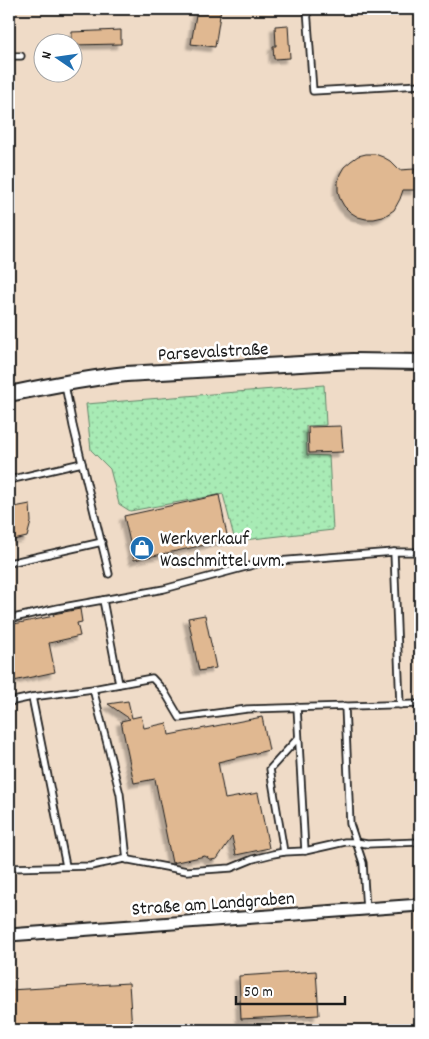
<svg xmlns="http://www.w3.org/2000/svg" width="429" height="1039" font-family="Dekko,sans-serif">
<style>
.built{fill:#efdbc7;fill-rule:evenodd}
.grass{fill:url(#grass-dots);stroke:#628468}
.building{fill:#e0b891;stroke:#1c1c1c;filter:url(#shadow)}
.lines{fill:none;stroke-linecap:round;stroke-linejoin:round}
.service-casing{stroke:#1c1c1c;stroke-width:9}
.minor-casing{stroke:#1c1c1c;stroke-width:15}
.tertiary-casing{stroke:#1c1c1c;stroke-width:18}
.service{stroke:#fff;stroke-width:5.5}
.minor{stroke:#fff;stroke-width:11}
.tertiary{stroke:#fff;stroke-width:14}
.labels{text-anchor:middle;stroke-width:5;stroke-linejoin:round;paint-order:stroke}
.street-label{font-size:19px;fill:#1c1c1c;stroke:#fff}
.poi-label{font-size:19px;fill:#1c1c1c;stroke:#fff;text-anchor:start}
</style>
<defs>
<pattern id="grass-dots" width="8" height="8" patternUnits="userSpaceOnUse" patternTransform="scale(1.25)"><rect width="8" height="8" fill="#a8ebb5"/><path d="M2 2h.1M6 6h.1" fill="none" stroke="#90c99b" stroke-width="1.8" stroke-linecap="round"/></pattern>
<filter id="shadow"><feDropShadow dx="-4.5" dy="4.5" stdDeviation="1" flood-color="#0004"/></filter>
</defs>
<rect width="100%" height="100%" fill="#f6eade"/>
<filter id="ink" filterUnits="userSpaceOnUse"><feTurbulence type="fractalNoise" baseFrequency=".02" numOctaves="2"/><feDisplacementMap in="SourceGraphic" scale="10" xChannelSelector="R" yChannelSelector="G"/><feConvolveMatrix kernelMatrix="1 2 1 2 8 2 1 2 1" color-interpolation-filters="sRGB"/></filter>
<g filter="url(#ink)">
<path class="built" d="M9,9h411v1021h-411zM42,42h30v30h-30z"/>
<path class="grass" d="M324,385l2,40 -20,1 1,29 22,1 4,74 -98,11 -12,-47 -93,17 -11,-7 -9,-35 -19,-19 -5,-46z"/>
<g class="building">
<path d="M197,9h24l-6,38 -24,-3z"/>
<path d="M288,25l2,33 -16,1 -1,-13h3l-1,-20z"/>
<path d="M121,30v14l-49,1v-13z"/>
<path d="M366,154h9l8,3 7,4 9,9 16,-1 1,21h-13l-3,9 -6,11 -11,7 -9,2h-8l-8,-2 -8,-5 -6,-6 -4,-7 -2,-8v-9l2,-8 4,-7 7,-6 7,-5z"/>
<path d="M341,426l2,26 -34,1 -1,-26z"/>
<path d="M219,495l9,45 -94,20 -10,-44z"/>
<path d="M30,504l1,18 -4,15 -18,4v-33z"/>
<path d="M80,609l2,13 -5,1 3,13 -31,7 6,29 -46,10v-57l45,-9 -1,-2z"/>
<path d="M205,615l11,53 -17,3 -11,-53z"/>
<path d="M128,701l4,17 9,-2 3,12 23,-5 2,12 93,-18 7,33 -51,12 7,37 33,-6 11,55 -33,7 -4,-18 -15,22 -6,1 -6,-4 -33,7 -17,-84 -21,4 -13,-62 9,-2 -22,-15z"/>
<path d="M316,971l3,44 -78,4 -2,-43z"/>
<path d="M129,983l3,47h-123v-40z"/>
</g>
<g class="lines">
<g class="service-casing">
<g id="service">
<path d="M307,9l6,82 107,-6"/>
<path d="M9,56h12"/>
<path d="M65,385l8,41 36,148"/>
<path d="M9,480l73,-17"/>
<path d="M9,563l93,-21"/>
<path d="M103,600l16,84"/>
<path d="M9,619l49,-11 106,-19 100,-27 130,-10"/>
<path d="M93,689l27,105 7,66"/>
<path d="M32,697l34,169"/>
<path d="M9,702l23,-5 61,-8 59,-11 12,13 16,27 67,-9 173,-5"/>
<path d="M400,705l-6,-153h26"/>
<path d="M345,706l5,118 6,18 11,2 53,-2"/>
<path d="M297,707l8,144"/>
<path d="M284,852l21,-1 40,-9h11l7,21 3,46"/>
<path d="M9,868l82,-2 33,-7 63,12 44,-3 22,-9 20,-5 11,-2 -14,-83 28,-31"/>
</g>
</g>
<g class="minor-casing">
<path id="minor" d="M9,935l411,-30"/>
</g>
<g class="tertiary-casing">
<path id="tertiary" d="M9,394c39,-8 78,-16 117,-20l227,-13 67,1"/>
</g>
<use href="#service" class="service"/>
<use href="#minor" class="minor"/>
<use href="#tertiary" class="tertiary"/>
</g>
</g>
<defs>
<g id="shop-disc" transform="scale(1.25)"><circle r="9.5" fill="#1f6fb2" stroke="#fff"/><path d="M-5-2.5h2.3a2.7 3.5 0 0 1 5.4 0H5L5.5 6h-11ZM-1.5-2.5h3a1.5 2.3 0 0 0-3 0Z" fill="#fff"/></g>
</defs>
<g fill-rule="evenodd">
<use href="#shop-disc" x="142" y="548"/>
</g>
<g class="labels">
<g class="street-label">
<text transform="translate(213 350) rotate(-3)" y="7">Parsevalstraße</text>
<text transform="translate(213 902) rotate(-4)" y="7">Straße am Landgraben</text>
</g>
<g class="poi-label">
<text x="160" y="544">Werkverkauf<tspan x="160" dy="22">Waschmittel uvm.</tspan></text>
</g>
</g>
<rect width="429" height="1039" fill="none" stroke="#fff" stroke-width="30"/>
<rect x="15" y="15" width="399" height="1009" fill="none" stroke="#1c1c1c" stroke-width="2" filter="url(#ink)"/>
<g transform="translate(58 58) rotate(283)"><circle r="24" fill="#ffffff" stroke="#a4a4a4"/>
<path d="M0-4L9 19L0 12L-9 19Z" fill="#1f6fb2"/>
<text y="-8" font-size="14" font-weight="bold" text-anchor="middle" fill="#1c1c1c">N</text>
</g>
<path d="M236 996v8h109v-8" fill="none" stroke="#1c1c1c" stroke-width="2.5"/>
<text x="244" y="996" font-size="15" fill="#1c1c1c" stroke="#ffffff" stroke-width="4" paint-order="stroke">50 m</text>
</svg>
